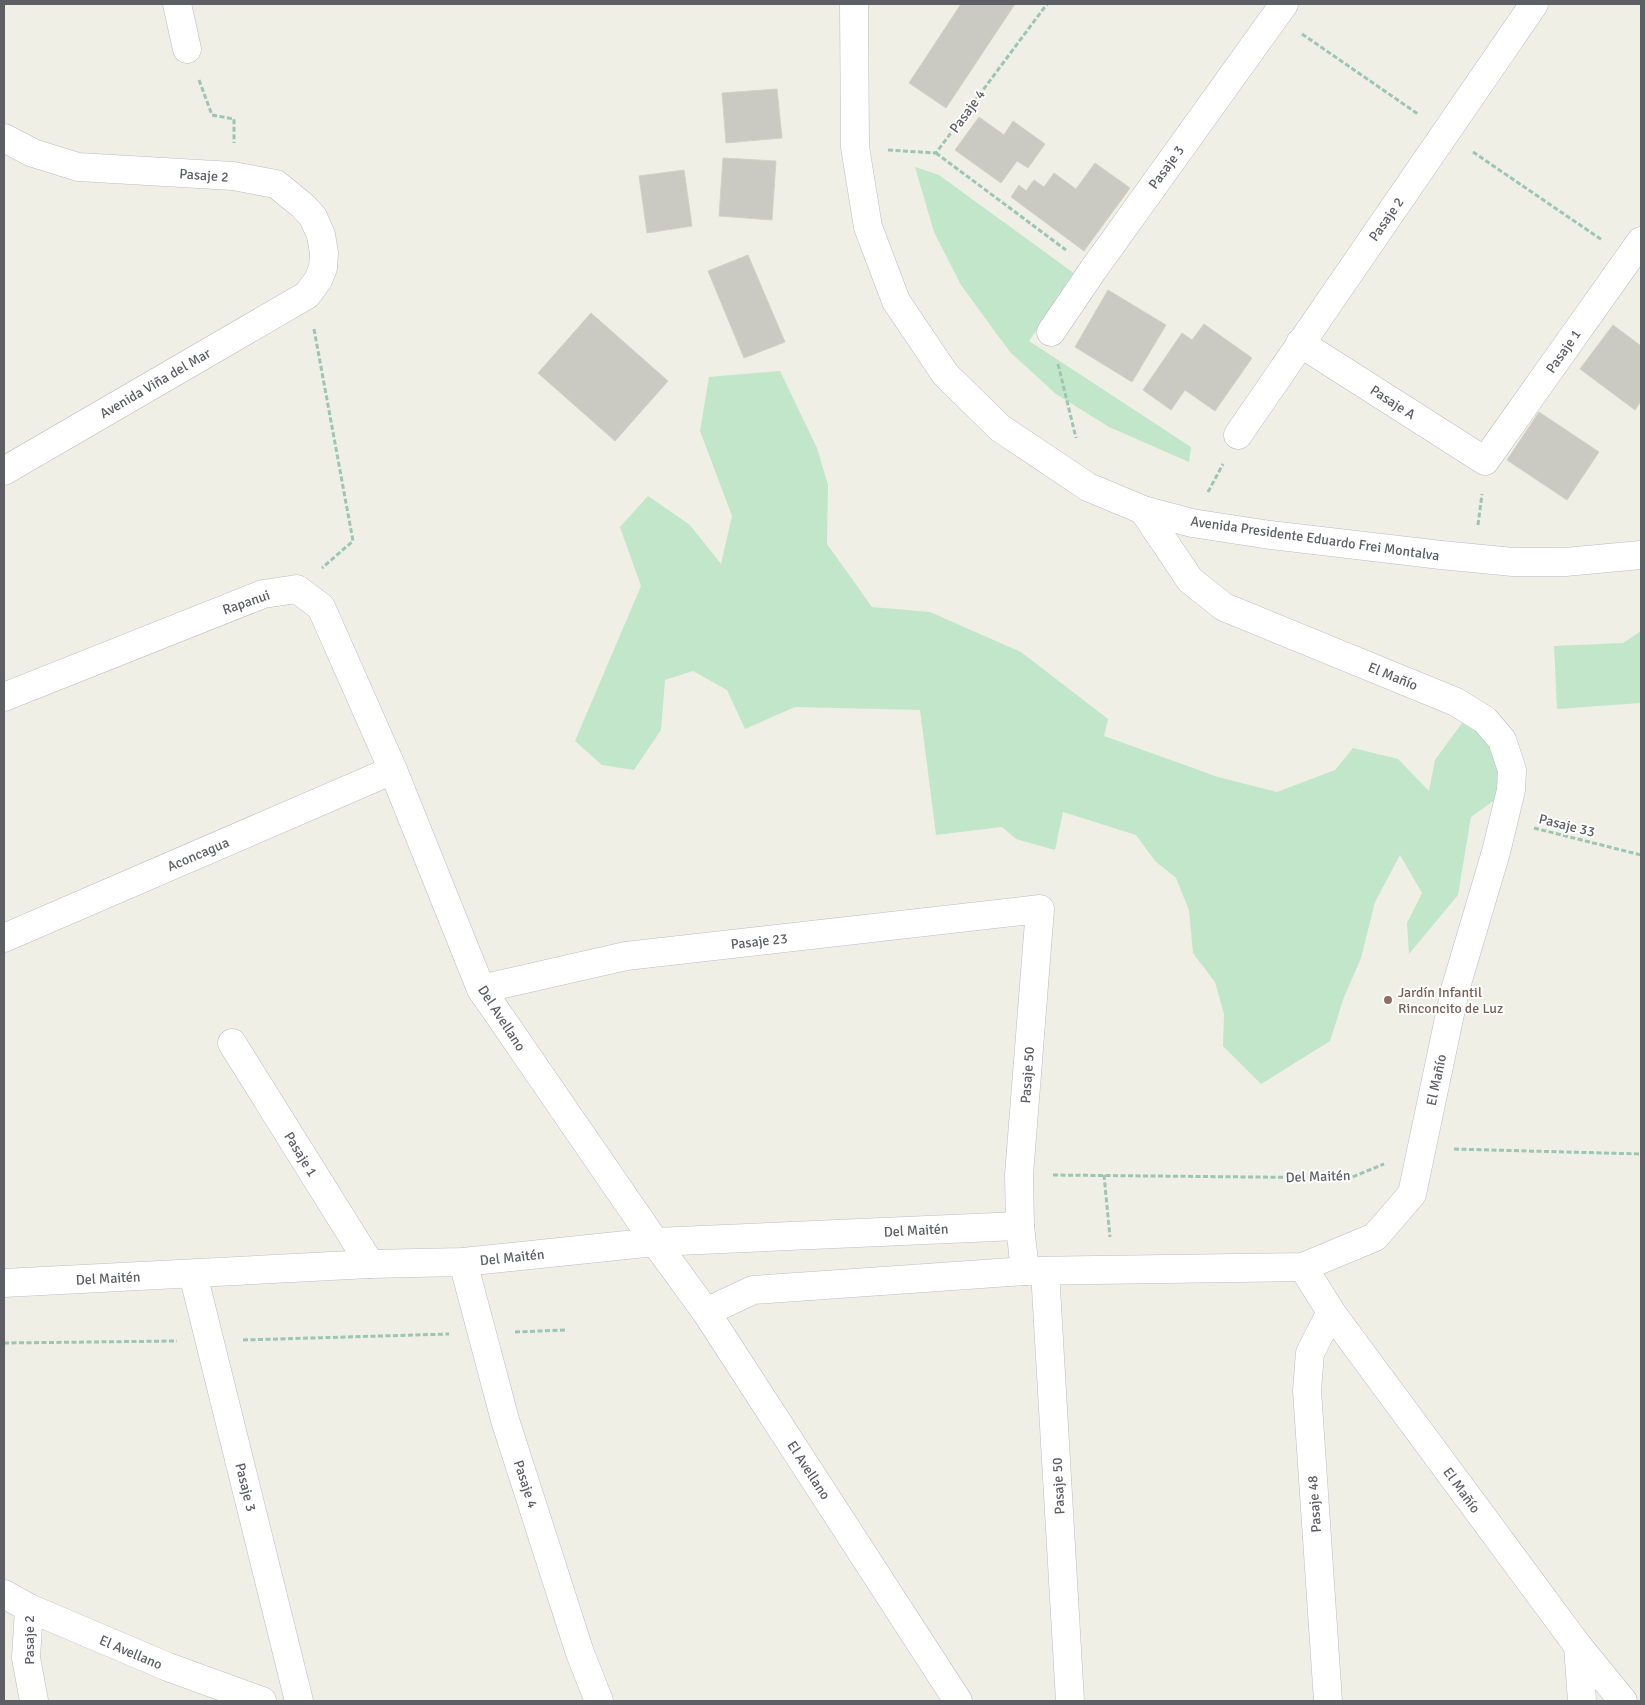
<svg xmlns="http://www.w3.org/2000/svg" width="1645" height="1705" font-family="Signika,sans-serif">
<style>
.green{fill:#c2e6ca}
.building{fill:#cac9c2;stroke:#d3d2c3}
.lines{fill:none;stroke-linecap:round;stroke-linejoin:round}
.street-casing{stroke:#bcbdc3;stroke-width:29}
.secondary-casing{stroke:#babcc2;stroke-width:29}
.path{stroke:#9cc6b1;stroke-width:3;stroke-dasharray:5 2.5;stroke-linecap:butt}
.street{stroke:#fff;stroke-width:28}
.secondary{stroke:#fff;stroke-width:28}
.education-dot{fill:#8d6e63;stroke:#fff;stroke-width:2}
.labels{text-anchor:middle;stroke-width:4;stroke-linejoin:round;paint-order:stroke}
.street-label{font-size:14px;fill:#5d5f65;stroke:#fff}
.education-label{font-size:14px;fill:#785e54;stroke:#fff;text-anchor:start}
</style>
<rect width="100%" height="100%" fill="#efefe5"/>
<g class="green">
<path d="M915,167l24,8 136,99 -46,67 162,106 -2,15 -80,-35 -53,-33 -46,-42 -49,-67 -27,-53z"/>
<path d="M780,371l37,77 11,37 -1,59 45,63 58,5 91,40 87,67 -4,17 114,41 59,15 58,-22 18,-22 45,11 31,32 6,-31 41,-56 33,50 -10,43 -28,20 -13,78 -49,59 -2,-31 15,-30 -22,-38 -25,47 -14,56 -17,39 -14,44 -69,43 -38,-38 1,-32 -9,-32 -22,-29 -4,-43 -13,-32 -21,-17 -19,-26 -73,-23 -8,38 -39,-11 -14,-12 -66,8 -16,-125 -125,-3 -50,22 -18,-39 -34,-19 -28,9 -4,50 -27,40 -32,-5 -27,-24 66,-155 -21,-59 28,-31 42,29 31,39 11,-48 -32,-85 9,-54z"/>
<path d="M1641,631v72l-84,6 -3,-63 69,-3z"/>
</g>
<g class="building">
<path d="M961,4h54l-69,104 -37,-25z"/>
<path d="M777,89l5,49 -56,5 -4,-50z"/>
<path d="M979,117l25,18 9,-14 32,23 -17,24 -11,-7 -16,22 -46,-33z"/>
<path d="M723,158l53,3 -4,59 -53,-4z"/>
<path d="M1095,163l35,25 -46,63 -73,-54 8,-12 7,6 8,-11 10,7 10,-14 22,16z"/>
<path d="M684,170l8,56 -45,7 -8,-57z"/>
<path d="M748,255l37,87 -41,16 -36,-87z"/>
<path d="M1108,290l58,35 -34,57 -57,-35z"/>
<path d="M591,313l77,68 -53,60 -77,-68z"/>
<path d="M1204,324l48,34 -37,53 -30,-21 -14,20 -28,-20 39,-57 10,7z"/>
<path d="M1613,325l28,21v55l-6,9 -55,-41z"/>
<path d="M1539,412l60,40 -32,48 -60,-40z"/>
</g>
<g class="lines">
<g class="street-casing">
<g id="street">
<path d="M177,4l10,45"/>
<path d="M4,138l29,15 45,14 155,9 43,8 27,22 10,11 8,18 3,18 -1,15 -5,12 -11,15 -303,176"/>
<path d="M1051,332l42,-62 191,-266"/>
<path d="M1300,343l185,118 156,-220"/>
<path d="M1238,435l296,-431"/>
<path d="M4,697l259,-103 34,-5 24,18 72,163 88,219 174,253 51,70 252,389"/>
<path d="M4,938l389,-168"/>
<path d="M481,989l145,-33 414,-47 -21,266 1,51 5,45"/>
<path d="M232,1043l138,221"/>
<path d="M463,1262l42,158 75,233 19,48"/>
<path d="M1303,1267l28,45 247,334 45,55"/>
<path d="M1045,1271l25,430"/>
<path d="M193,1274l106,427"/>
<path d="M4,1283l366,-19 93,-2 192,-20 365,-16"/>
<path d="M706,1312l47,-22 272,-19 278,-4 72,-30 37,-43 43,-204 41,-138 15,-62 1,-20 -10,-30 -17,-20 -29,-18 -232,-95 -34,-27 -47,-70"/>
<path d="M4,1594l25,14 139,59 94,34"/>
<path d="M29,1608l-3,50 8,43"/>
<path d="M1578,1646l4,55"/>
<path d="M1328,1701l-21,-311 3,-37 21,-41"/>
</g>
</g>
<g class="secondary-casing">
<path id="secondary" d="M854,4l1,143 13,80 28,74 49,73 55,54 88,59 55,23 49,13 78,12 171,20 72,7h52l76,-7"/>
</g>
<g class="path">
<path d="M1302,34l116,80"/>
<path d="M199,80l13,35 22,4v24"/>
<path d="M888,150l48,3 111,-149"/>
<path d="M1473,152l129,88"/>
<path d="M936,153l130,97"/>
<path d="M314,329l39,212 -31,27"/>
<path d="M1058,364l18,74"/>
<path d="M1208,492l15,-28"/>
<path d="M1478,525l4,-31"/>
<path d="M1534,828l107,27"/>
<path d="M1454,1149l187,5"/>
<path d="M1053,1175l297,3 34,-14"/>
<path d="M1104,1175l6,62"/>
<path d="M515,1332l50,-2"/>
<path d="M243,1340l206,-6"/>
<path d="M4,1343l173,-2"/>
</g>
<use href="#street" class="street"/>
<use href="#secondary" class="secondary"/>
</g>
<circle class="education-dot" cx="1388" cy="1000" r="5"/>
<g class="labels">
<g class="street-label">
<text transform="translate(967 111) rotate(-54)" y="5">Pasaje 4</text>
<text transform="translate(1166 167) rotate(-54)" y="5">Pasaje 3</text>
<text transform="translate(204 175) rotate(4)" y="5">Pasaje 2</text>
<text transform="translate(1386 219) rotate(-55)" y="5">Pasaje 2</text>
<text transform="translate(1563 351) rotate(-55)" y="5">Pasaje 1</text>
<text transform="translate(155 383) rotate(-30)" y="5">Avenida Viña del Mar</text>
<text transform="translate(1393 402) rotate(33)" y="5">Pasaje A</text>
<text transform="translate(1315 538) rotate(8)" y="5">Avenida Presidente Eduardo Frei Montalva</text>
<text transform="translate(246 602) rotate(-19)" y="5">Rapanui</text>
<text transform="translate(1393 676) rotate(22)" y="5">El Mañío</text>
<text transform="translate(1567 825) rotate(14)" y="5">Pasaje 33</text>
<text transform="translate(198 854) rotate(-23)" y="5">Aconcagua</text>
<text transform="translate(759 941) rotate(-6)" y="5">Pasaje 23</text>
<text transform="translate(502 1018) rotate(57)" y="5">Del Avellano</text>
<text transform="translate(1027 1075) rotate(-86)" y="5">Pasaje 50</text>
<text transform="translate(1436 1080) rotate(-78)" y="5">El Mañío</text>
<text transform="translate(301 1154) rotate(58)" y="5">Pasaje 1</text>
<text transform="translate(1318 1176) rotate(-2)" y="5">Del Maitén</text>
<text transform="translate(916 1230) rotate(-3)" y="5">Del Maitén</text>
<text transform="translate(512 1257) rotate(-6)" y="5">Del Maitén</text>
<text transform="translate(108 1278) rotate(-3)" y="5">Del Maitén</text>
<text transform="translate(809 1470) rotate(57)" y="5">El Avellano</text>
<text transform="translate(526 1484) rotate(72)" y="5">Pasaje 4</text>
<text transform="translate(1058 1486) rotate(-93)" y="5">Pasaje 50</text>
<text transform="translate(246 1487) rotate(76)" y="5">Pasaje 3</text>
<text transform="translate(1462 1490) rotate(54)" y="5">El Mañío</text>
<text transform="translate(1314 1504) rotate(-94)" y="5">Pasaje 48</text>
<text transform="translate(29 1640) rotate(-90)" y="5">Pasaje 2</text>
<text transform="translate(131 1652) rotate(23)" y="5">El Avellano</text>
</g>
<g class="education-label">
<text x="1398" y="997">Jardín Infantil<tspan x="1398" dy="16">Rinconcito de Luz</tspan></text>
</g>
</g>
<rect width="1645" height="1705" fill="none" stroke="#5d5f65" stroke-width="10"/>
</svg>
